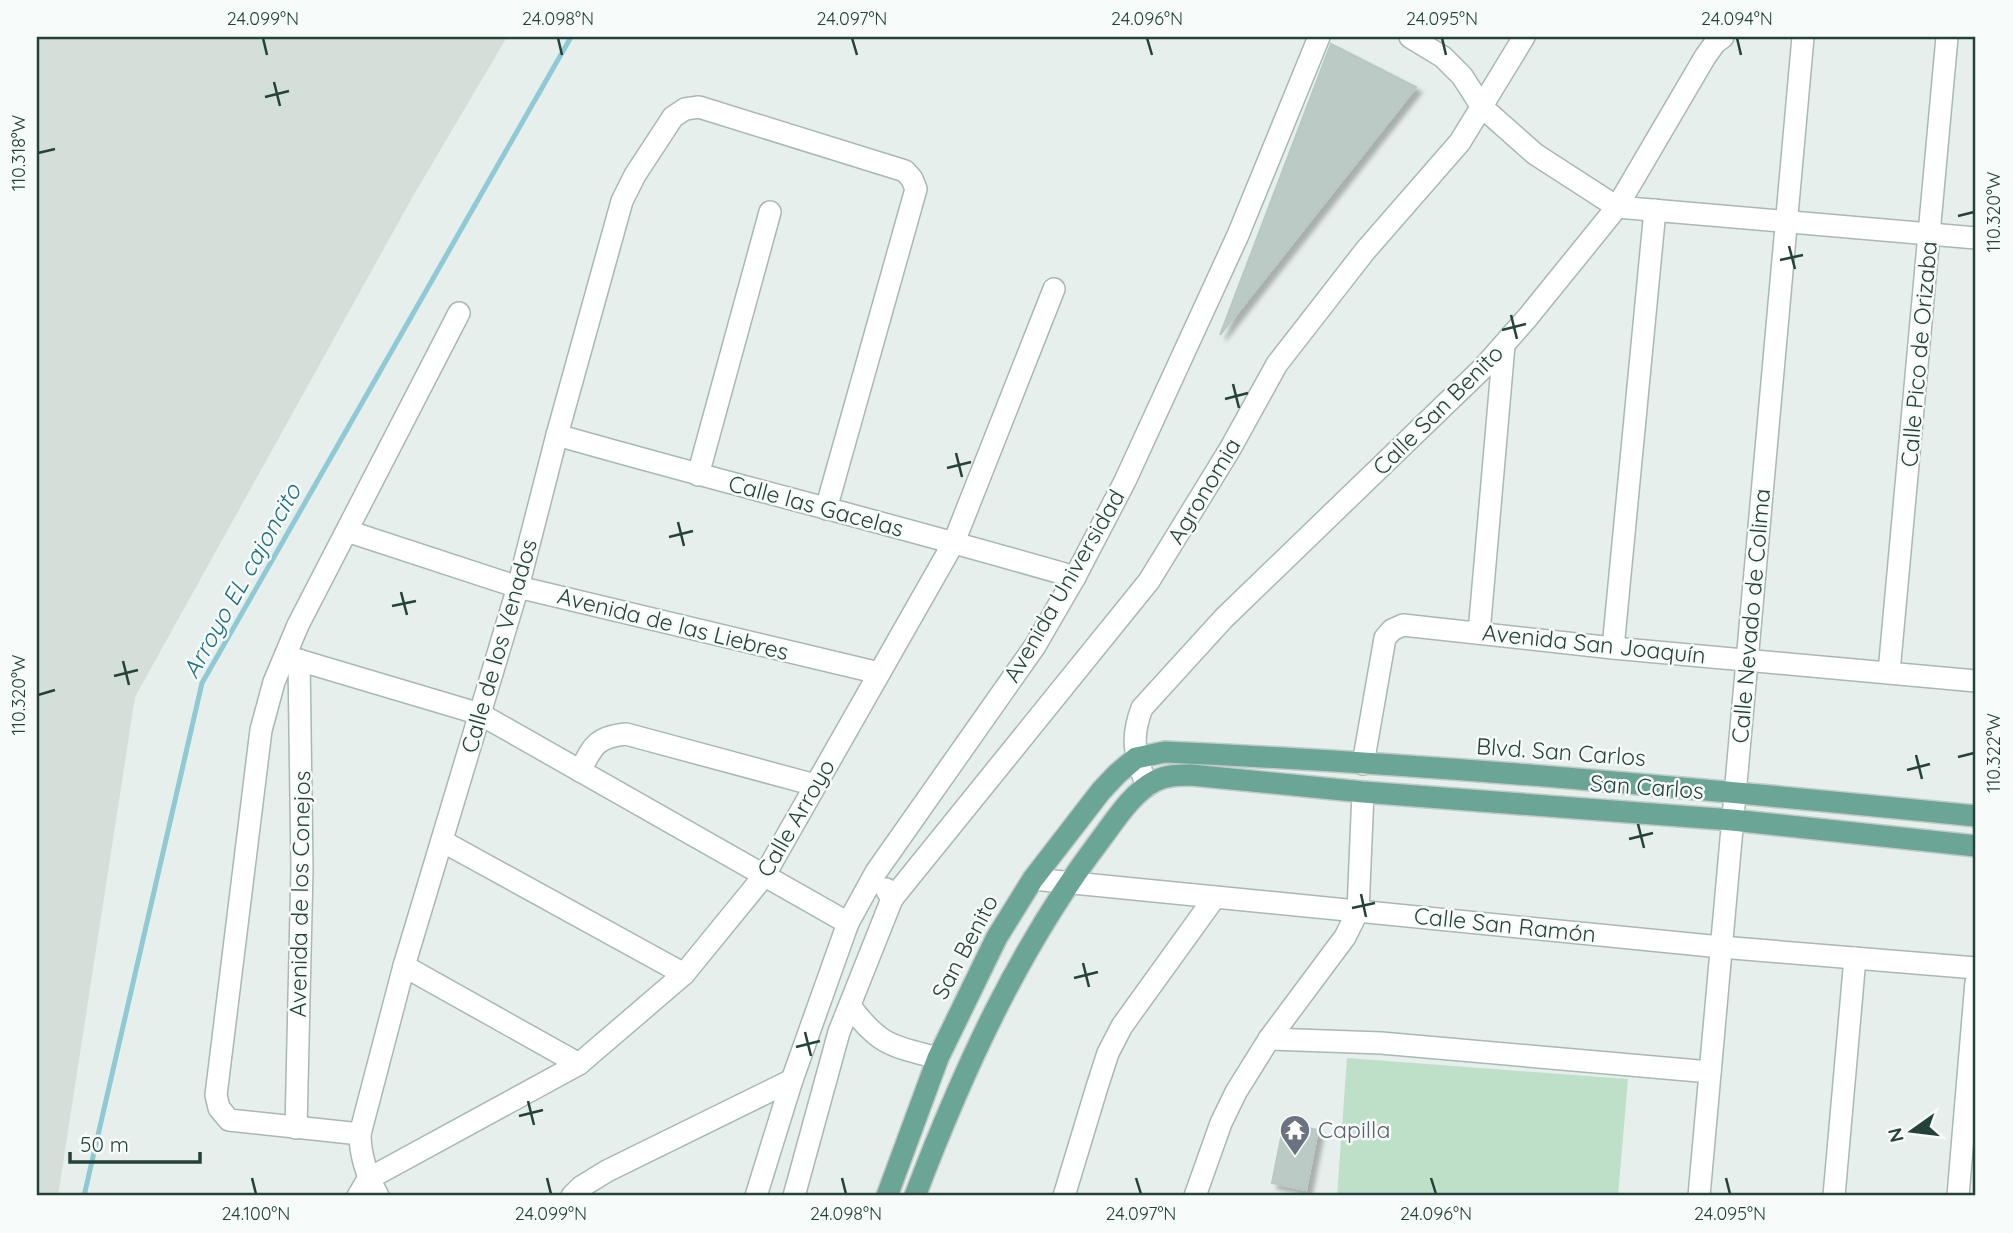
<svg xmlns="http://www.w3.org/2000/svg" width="2013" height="1233" font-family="Quicksand,sans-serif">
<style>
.built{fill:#d4dfda}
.green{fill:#bfe0c8}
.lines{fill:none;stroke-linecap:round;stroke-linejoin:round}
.stream{stroke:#8ec9d4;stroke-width:5}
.building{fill:#bbcac4;stroke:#b8c9c2;stroke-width:2;filter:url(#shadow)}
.minor-casing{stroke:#a8b8b2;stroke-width:24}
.major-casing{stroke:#c2cac8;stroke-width:24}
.minor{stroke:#fff;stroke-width:21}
.major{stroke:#6aa596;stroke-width:21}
.ticks{fill:none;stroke:#24423a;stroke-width:2.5}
.labels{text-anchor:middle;stroke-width:5;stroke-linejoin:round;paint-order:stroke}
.street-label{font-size:23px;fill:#24423a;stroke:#f7fbf9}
.worship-label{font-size:23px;fill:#5b616d;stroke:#f7fbf9;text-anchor:start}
.water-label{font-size:24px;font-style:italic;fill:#1c6f80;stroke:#f7fbf9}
.neatline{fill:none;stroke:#24423a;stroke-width:2.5}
.ticks-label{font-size:18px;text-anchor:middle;fill:#24423a}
</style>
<defs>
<filter id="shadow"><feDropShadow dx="5.5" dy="5.5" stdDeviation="2" flood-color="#0004"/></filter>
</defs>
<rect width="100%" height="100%" fill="#e6efeb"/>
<path class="built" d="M37,37h470l-95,161 -277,499 -77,499h-21z"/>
<path class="green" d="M1347,1058l281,21 -10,117h-281z"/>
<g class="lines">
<path class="stream" d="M84,1196l118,-513 369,-646"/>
</g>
<g class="building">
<path d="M1331,44l85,43 -196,248z"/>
<path d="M1284,1123l34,7 -12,60 -34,-7z"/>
</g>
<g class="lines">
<g class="minor-casing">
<g id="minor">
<path d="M1410,37l33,20 19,19 20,31 53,47 82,53 359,31"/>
<path d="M557,435c172,49 346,92 518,142"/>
<path d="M698,475l72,-263"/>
<path d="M347,531l171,56 361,86"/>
<path d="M1479,633l25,-288"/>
<path d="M1613,648l42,-438"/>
<path d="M285,656l195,58 368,209"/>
<path d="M1889,672l58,-635"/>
<path d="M1363,764l22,-126 7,-8 11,-5 210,23 363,33"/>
<path d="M580,771c13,-25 16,-34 46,-37l189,51"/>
<path d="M1147,786c-12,-30 -17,-47 -5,-78l82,-90 260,-251 44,-50 89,-110 88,-150 10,-14 8,-6"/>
<path d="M442,841l242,133"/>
<path d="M1033,879l688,68 255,21"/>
<path d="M892,899l257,-318 81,-132 47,-85 88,-113 95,-109 64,-105"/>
<path d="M404,966l175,98"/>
<path d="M850,1006c30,40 42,40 88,52"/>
<path d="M1269,1039l112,4 329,29"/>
<path d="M296,1128l6,-260 -3,-208"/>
<path d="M360,1134l-131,-14 -10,-12 -3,-13 45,-365 13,-48 24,-57 161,-312"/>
<path d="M358,1196l10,-17 211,-115 105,-90 80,-98 190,-334 100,-253"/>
<path d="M378,1196c-11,-20 -18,-39 -18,-62l44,-168 114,-379 39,-152 65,-234 13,-26 38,-58 12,-8 14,-2 206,64 7,8 4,10 -90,320"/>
<path d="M572,1196l9,-9 26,-16 185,-91"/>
<path d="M756,1196l36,-116 56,-157 28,-51 159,-226 40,-69 50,-96 113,-246 81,-198"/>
<path d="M794,1196l45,-164 53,-133 -6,-10"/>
<path d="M1064,1196l33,-109 11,-34 14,-27 93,-129"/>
<path d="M1195,1196l26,-73 15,-31 33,-53 76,-102 13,-26 5,-119"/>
<path d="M1699,1196l104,-1159"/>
<path d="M1834,1196l21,-238"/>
<path d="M1958,1196l18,-214"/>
</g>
</g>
<g class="major-casing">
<g id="major">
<path d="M887,1196l51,-138 59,-121 36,-58 68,-88 16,-17 19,-16 29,-6c271,12 542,37 811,64"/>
<path d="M915,1196c48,-126 104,-249 186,-357 15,-20 31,-46 54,-58 12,-6 24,-6 36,-6l172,17 369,28 244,26"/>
</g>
</g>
<use href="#minor" class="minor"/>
<use href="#major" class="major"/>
</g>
<path class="ticks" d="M263,38l4,17M558,38l4,17M852,38l5,17M1147,38l5,17M1442,38l4,17M1737,38l4,17M274,82l6,24M265,97l24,-6M38,153l17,-4M1958,216l16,-4M1789,246l6,23M1780,260l23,-5M1511,315l6,24M1502,330l24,-6M1233,384l6,24M1225,399l23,-6M956,453l6,24M947,468l24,-6M678,522l6,24M669,537l24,-6M401,592l6,23M392,606l24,-5M123,661l6,24M114,676l24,-6M38,695l17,-5M1916,755l6,24M1958,757l16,-4M1907,770l23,-6M1638,824l6,24M1629,839l24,-6M1361,894l5,23M1352,908l23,-5M1083,963l6,24M1074,978l24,-6M805,1032l6,24M796,1047l24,-6M528,1101l6,24M519,1116l24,-6M252,1178l4,16M547,1178l4,16M842,1178l4,16M1136,1178l5,16M1431,1178l5,16M1726,1178l4,16"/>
<defs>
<g id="temple-pin" transform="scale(1.575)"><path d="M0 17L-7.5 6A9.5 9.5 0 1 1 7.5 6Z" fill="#6b7280" stroke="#f7fbf9"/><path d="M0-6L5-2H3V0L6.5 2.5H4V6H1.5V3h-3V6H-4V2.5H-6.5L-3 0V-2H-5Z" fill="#fff"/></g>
</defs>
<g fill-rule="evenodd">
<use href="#temple-pin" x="1295" y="1130"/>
</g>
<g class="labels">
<g class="street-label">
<text transform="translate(1919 354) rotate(-85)" y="8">Calle Pico de Orizaba</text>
<text transform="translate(1438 410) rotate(-45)" y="8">Calle San Benito</text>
<text transform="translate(1204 491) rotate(-59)" y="8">Agronomia</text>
<text transform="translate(816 506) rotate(15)" y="8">Calle las Gacelas</text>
<text transform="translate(1064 586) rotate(-60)" y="8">Avenida Universidad</text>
<text transform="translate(1751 616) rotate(-85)" y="8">Calle Nevado de Colima</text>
<text transform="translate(673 624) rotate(14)" y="8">Avenida de las Liebres</text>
<text transform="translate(1594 644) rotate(6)" y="8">Avenida San Joaquín</text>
<text transform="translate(499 646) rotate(-74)" y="8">Calle de los Venados</text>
<text transform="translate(1561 752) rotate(4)" y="8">Blvd. San Carlos</text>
<text transform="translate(1647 787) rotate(4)" y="8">San Carlos</text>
<text transform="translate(796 818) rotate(-60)" y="8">Calle Arroyo</text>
<text transform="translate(300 894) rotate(-89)" y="8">Avenida de los Conejos</text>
<text transform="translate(1505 925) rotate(6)" y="8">Calle San Ramón</text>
<text transform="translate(965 947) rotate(-62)" y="8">San Benito</text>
</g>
<g class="worship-label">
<text x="1318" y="1138">Capilla</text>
</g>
<g class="water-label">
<text transform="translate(242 581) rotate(-61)" y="8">Arroyo EL cajoncito</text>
</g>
</g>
<rect width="2013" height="1233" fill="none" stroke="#f7fbf9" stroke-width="77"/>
<g transform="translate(1912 1131) rotate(256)" stroke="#f7fbf9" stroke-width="5" paint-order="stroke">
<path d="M0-5L12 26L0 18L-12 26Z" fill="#24423a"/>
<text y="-10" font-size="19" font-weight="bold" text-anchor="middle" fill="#24423a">N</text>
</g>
<path d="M70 1152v10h130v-10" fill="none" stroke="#24423a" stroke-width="3.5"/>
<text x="80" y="1152" font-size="21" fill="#24423a" stroke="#f7fbf9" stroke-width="5" paint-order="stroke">50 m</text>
<rect x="38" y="38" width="1936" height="1156" class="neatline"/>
<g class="ticks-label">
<text x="263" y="25">24.099°N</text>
<text x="558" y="25">24.098°N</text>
<text x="852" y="25">24.097°N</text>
<text x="1147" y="25">24.096°N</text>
<text x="1442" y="25">24.095°N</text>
<text x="1737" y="25">24.094°N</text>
<text transform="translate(19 153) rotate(-90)" y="6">110.318°W</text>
<text transform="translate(1994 212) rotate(-90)" y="6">110.320°W</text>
<text transform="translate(19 695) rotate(-90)" y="6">110.320°W</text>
<text transform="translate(1994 753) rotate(-90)" y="6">110.322°W</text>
<text x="256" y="1220">24.100°N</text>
<text x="551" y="1220">24.099°N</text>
<text x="846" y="1220">24.098°N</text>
<text x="1141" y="1220">24.097°N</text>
<text x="1436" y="1220">24.096°N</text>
<text x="1730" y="1220">24.095°N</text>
</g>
</svg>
